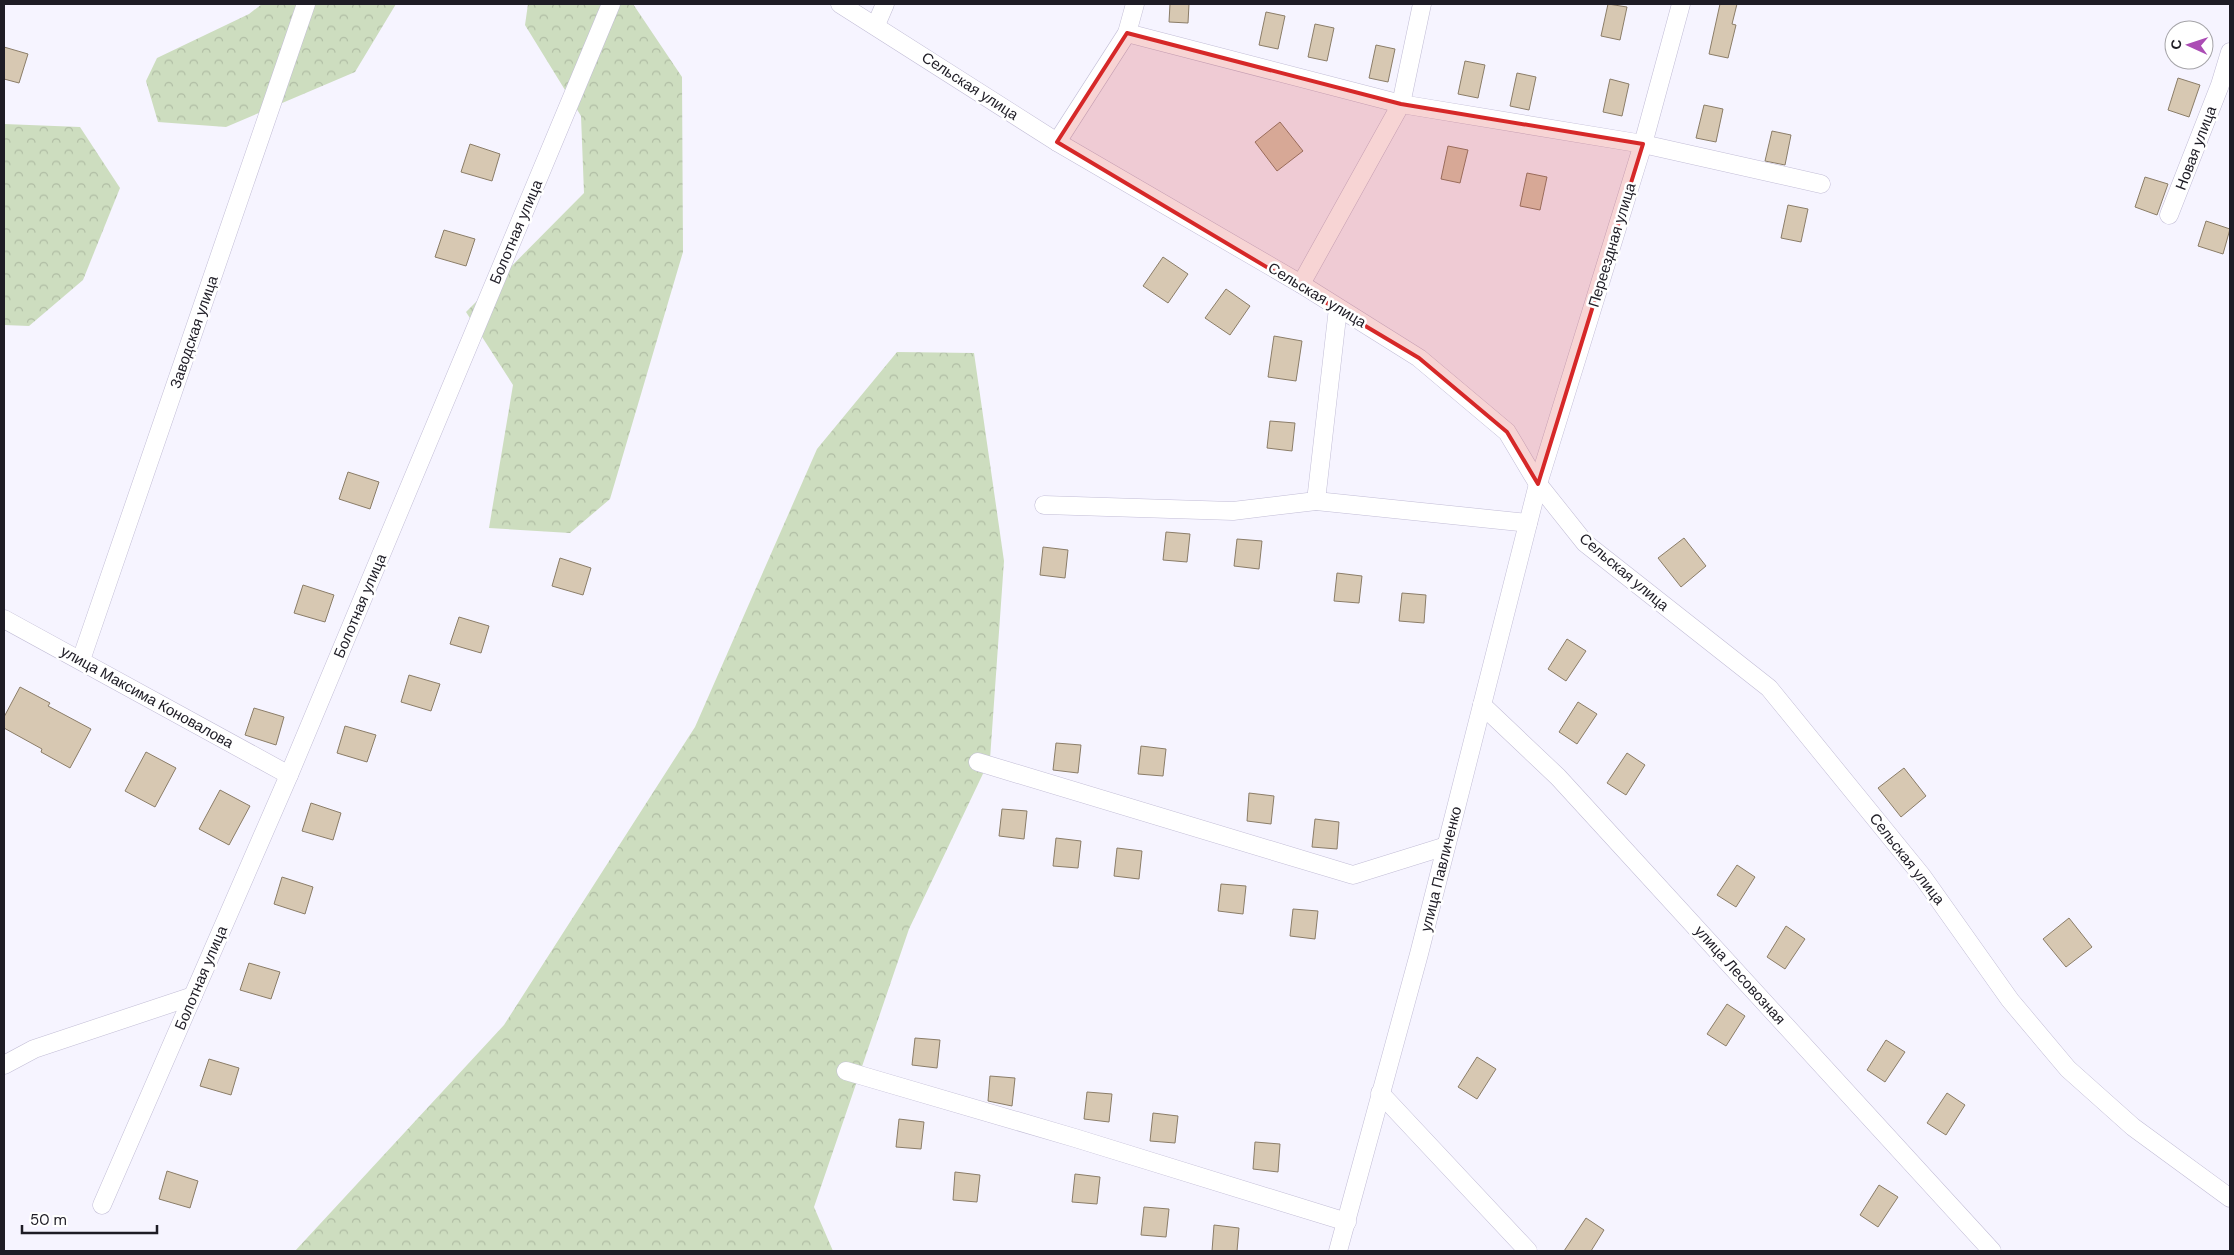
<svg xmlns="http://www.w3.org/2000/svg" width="2234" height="1255" font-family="'DM Sans',sans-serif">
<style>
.forest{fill:url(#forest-crowns)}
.building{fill:#d7c8b2;stroke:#8b7d68}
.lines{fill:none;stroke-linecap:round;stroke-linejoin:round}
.minor-casing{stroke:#c2bdd6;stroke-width:19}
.minor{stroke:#fff;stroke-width:18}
.marked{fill:#d62828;fill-opacity:0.2;stroke:#d62828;stroke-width:4;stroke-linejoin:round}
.labels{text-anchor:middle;stroke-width:5;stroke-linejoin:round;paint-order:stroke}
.street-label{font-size:15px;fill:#1e1c25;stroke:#fff}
</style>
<defs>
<pattern id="forest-crowns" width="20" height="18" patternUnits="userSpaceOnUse" patternTransform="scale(1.25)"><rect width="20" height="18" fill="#cdddbf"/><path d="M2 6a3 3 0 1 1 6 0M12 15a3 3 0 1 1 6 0" fill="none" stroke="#b0bda4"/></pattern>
</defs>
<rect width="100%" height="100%" fill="#f6f4ff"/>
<g class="forest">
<path d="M262,4h134l-41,68 -129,55 -68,-5 -12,-41 11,-23 92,-44z"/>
<path d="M528,4h105l49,73 1,175 -73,247 -40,34 -81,-5 24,-143 -47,-73 118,-119 -3,-77 -56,-91z"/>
<path d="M4,124l76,3 40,61 -37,92 -54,46 -25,-1z"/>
<path d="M897,352l77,1 30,208 -14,198 -81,170 -95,278 19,44h-538l209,-226 191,-298 122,-278z"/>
</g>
<g class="building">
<path d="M1170,4h19l-1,19 -19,-1z"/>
<path d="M1608,4l19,3 -7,33 -19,-4z"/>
<path d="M1720,4h17l-5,20 4,1 -8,33 -19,-4z"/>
<path d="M1266,12l19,4 -7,33 -19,-4z"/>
<path d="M1315,24l19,4 -7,33 -19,-4z"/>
<path d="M1376,45l19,4 -7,33 -19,-4z"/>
<path d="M4,47l24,7 -9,29 -15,-4z"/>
<path d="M1465,61l20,4 -7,33 -20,-4z"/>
<path d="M1517,73l19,4 -7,33 -19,-4z"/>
<path d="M2178,78l22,7 -11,32 -21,-7z"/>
<path d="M1610,79l19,5 -7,32 -19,-4z"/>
<path d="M1704,105l19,4 -7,33 -20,-4z"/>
<path d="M1280,122l23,29 -26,20 -22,-29z"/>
<path d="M1772,131l19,4 -6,30 -20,-4z"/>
<path d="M470,144l30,10 -8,27 -31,-9z"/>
<path d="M1448,146l20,4 -8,33 -19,-4z"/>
<path d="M1527,173l20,4 -7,33 -20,-4z"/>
<path d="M2145,177l23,7 -11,31 -22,-8z"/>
<path d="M1788,205l20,4 -7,33 -20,-4z"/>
<path d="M2206,221l24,8 -7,25 -25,-8z"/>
<path d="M444,230l31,9 -9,27 -31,-9z"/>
<path d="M1163,257l25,17 -20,29 -25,-17z"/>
<path d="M1226,289l24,17 -20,29 -25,-17z"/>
<path d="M1274,336l28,5 -6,40 -28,-4z"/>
<path d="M1270,421l25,2 -3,28 -25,-3z"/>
<path d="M348,472l31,10 -9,27 -31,-10z"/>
<path d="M1166,532l24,2 -3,28 -24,-2z"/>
<path d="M1684,538l22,28 -25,21 -23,-29z"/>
<path d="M1237,539l25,2 -3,28 -25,-3z"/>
<path d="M1043,547l25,3 -3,28 -25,-3z"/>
<path d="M560,558l31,10 -8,27 -31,-9z"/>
<path d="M1337,573l25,3 -3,27 -25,-2z"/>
<path d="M303,585l31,10 -9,27 -31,-9z"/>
<path d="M1402,593l24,2 -2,28 -25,-2z"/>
<path d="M459,617l30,9 -8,27 -31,-9z"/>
<path d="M1567,639l19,12 -20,30 -18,-12z"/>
<path d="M409,675l31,9 -9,27 -30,-9z"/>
<path d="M20,687l30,16 -2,3 43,23 -21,39 -29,-16 1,-3 -38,-21v-11z"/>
<path d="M1578,702l19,12 -20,30 -18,-12z"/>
<path d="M254,708l30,9 -8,28 -31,-10z"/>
<path d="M345,726l31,9 -9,27 -30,-9z"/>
<path d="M1056,743l25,2 -3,28 -25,-3z"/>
<path d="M1141,746l25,3 -3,27 -25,-2z"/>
<path d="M146,752l30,16 -21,39 -30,-16z"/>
<path d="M1627,753l18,12 -19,30 -19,-12z"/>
<path d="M1904,768l22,28 -25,21 -23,-29z"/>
<path d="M220,790l30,16 -21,39 -30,-16z"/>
<path d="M1249,793l25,3 -3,28 -24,-3z"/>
<path d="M311,803l30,10 -8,27 -31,-9z"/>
<path d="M1002,809l25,2 -3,28 -25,-3z"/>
<path d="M1315,819l24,3 -2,27 -25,-2z"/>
<path d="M1056,838l25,3 -3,27 -25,-2z"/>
<path d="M1117,848l25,3 -3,28 -25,-3z"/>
<path d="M1737,865l18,12 -19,30 -19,-12z"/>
<path d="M282,877l31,10 -8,27 -31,-10z"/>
<path d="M1221,884l25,2 -3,28 -25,-3z"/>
<path d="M1293,909l25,2 -3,28 -25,-3z"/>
<path d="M2069,918l23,29 -26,20 -23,-28z"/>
<path d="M1786,926l19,13 -20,30 -18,-12z"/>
<path d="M249,963l31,9 -9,27 -31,-9z"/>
<path d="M1727,1004l18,12 -19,30 -19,-12z"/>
<path d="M915,1038l25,2 -3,28 -25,-3z"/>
<path d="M1886,1040l19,12 -20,30 -18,-12z"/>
<path d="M1477,1057l19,12 -19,30 -19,-12z"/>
<path d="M209,1059l30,9 -8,27 -31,-9z"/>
<path d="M990,1076l25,2 -3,28 -24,-5z"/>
<path d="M1087,1092l25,2 -3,28 -25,-3z"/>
<path d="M1947,1093l18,12 -19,30 -19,-12z"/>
<path d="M1153,1113l25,3 -3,27 -25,-2z"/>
<path d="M899,1119l25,3 -3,27 -25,-2z"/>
<path d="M1255,1142l25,2 -2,28 -25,-3z"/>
<path d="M167,1171l31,10 -8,27 -31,-9z"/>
<path d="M955,1172l25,3 -3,27 -24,-2z"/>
<path d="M1075,1174l25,3 -3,27 -25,-2z"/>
<path d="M1879,1185l19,12 -20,30 -18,-12z"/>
<path d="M1144,1207l25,2 -3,28 -25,-2z"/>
<path d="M1586,1218l18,12 -13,21h-27z"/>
<path d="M1214,1225l25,3 -2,23h-25z"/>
</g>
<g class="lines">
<g class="minor-casing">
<g id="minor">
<path d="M840,4l217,138 244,142 118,74 88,74 31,52 47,59 184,145 153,188 88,124 58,69 65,58 97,71"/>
<path d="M876,25l9,-21"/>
<path d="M1127,33l274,71 242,40 178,40"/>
<path d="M1057,142l70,-109 8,-29"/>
<path d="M2169,215l51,-130 10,-33"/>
<path d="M1301,284l100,-180 21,-100"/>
<path d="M1338,308l-22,193 212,22"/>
<path d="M1044,505l189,6 83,-10"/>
<path d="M4,619l285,156"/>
<path d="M81,660l225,-656"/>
<path d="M1482,705l76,72 434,474"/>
<path d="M978,762l375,113 93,-29"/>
<path d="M4,1065l30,-16 159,-53"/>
<path d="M846,1071l229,67 272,84"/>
<path d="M1380,1093l148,158"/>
<path d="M102,1205l187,-430 322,-771"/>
<path d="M1338,1251l81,-297 119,-470 105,-340 38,-140"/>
</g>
</g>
<use href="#minor" class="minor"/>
</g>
<path class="marked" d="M1127,33l274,71 242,40 -105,340 -31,-52 -88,-74 -362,-216z"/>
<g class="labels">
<g class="street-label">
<text transform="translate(970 86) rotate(33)" y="5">Сельская улица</text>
<text transform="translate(2196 148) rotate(-69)" y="5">Новая улица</text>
<text transform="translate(516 232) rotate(-67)" y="5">Болотная улица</text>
<text transform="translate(1612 245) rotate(-73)" y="5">Переездная улица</text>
<text transform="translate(1317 295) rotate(31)" y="5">Сельская улица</text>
<text transform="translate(194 332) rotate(-71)" y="5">Заводская улица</text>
<text transform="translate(1624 572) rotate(40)" y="5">Сельская улица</text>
<text transform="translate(360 606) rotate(-67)" y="5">Болотная улица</text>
<text transform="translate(147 697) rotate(29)" y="5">улица Максима Коновалова</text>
<text transform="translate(1907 859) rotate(52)" y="5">Сельская улица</text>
<text transform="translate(1441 869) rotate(-76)" y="5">улица Павличенко</text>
<text transform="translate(1740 975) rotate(48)" y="5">улица Лесовозная</text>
<text transform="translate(201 978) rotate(-67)" y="5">Болотная улица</text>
</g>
</g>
<rect width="2234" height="1255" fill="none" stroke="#1e1c25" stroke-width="10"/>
<g transform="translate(2189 45) rotate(273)"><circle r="24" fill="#ffffff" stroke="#a5a4a8"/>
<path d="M0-4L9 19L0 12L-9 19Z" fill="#ab4cb4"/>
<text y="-8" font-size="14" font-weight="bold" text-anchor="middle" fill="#1e1c25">С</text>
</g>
<path d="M22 1225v8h135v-8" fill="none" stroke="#1e1c25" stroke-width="2.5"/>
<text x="30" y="1225" font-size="15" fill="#1e1c25" stroke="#ffffff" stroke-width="4" paint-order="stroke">50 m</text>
</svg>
